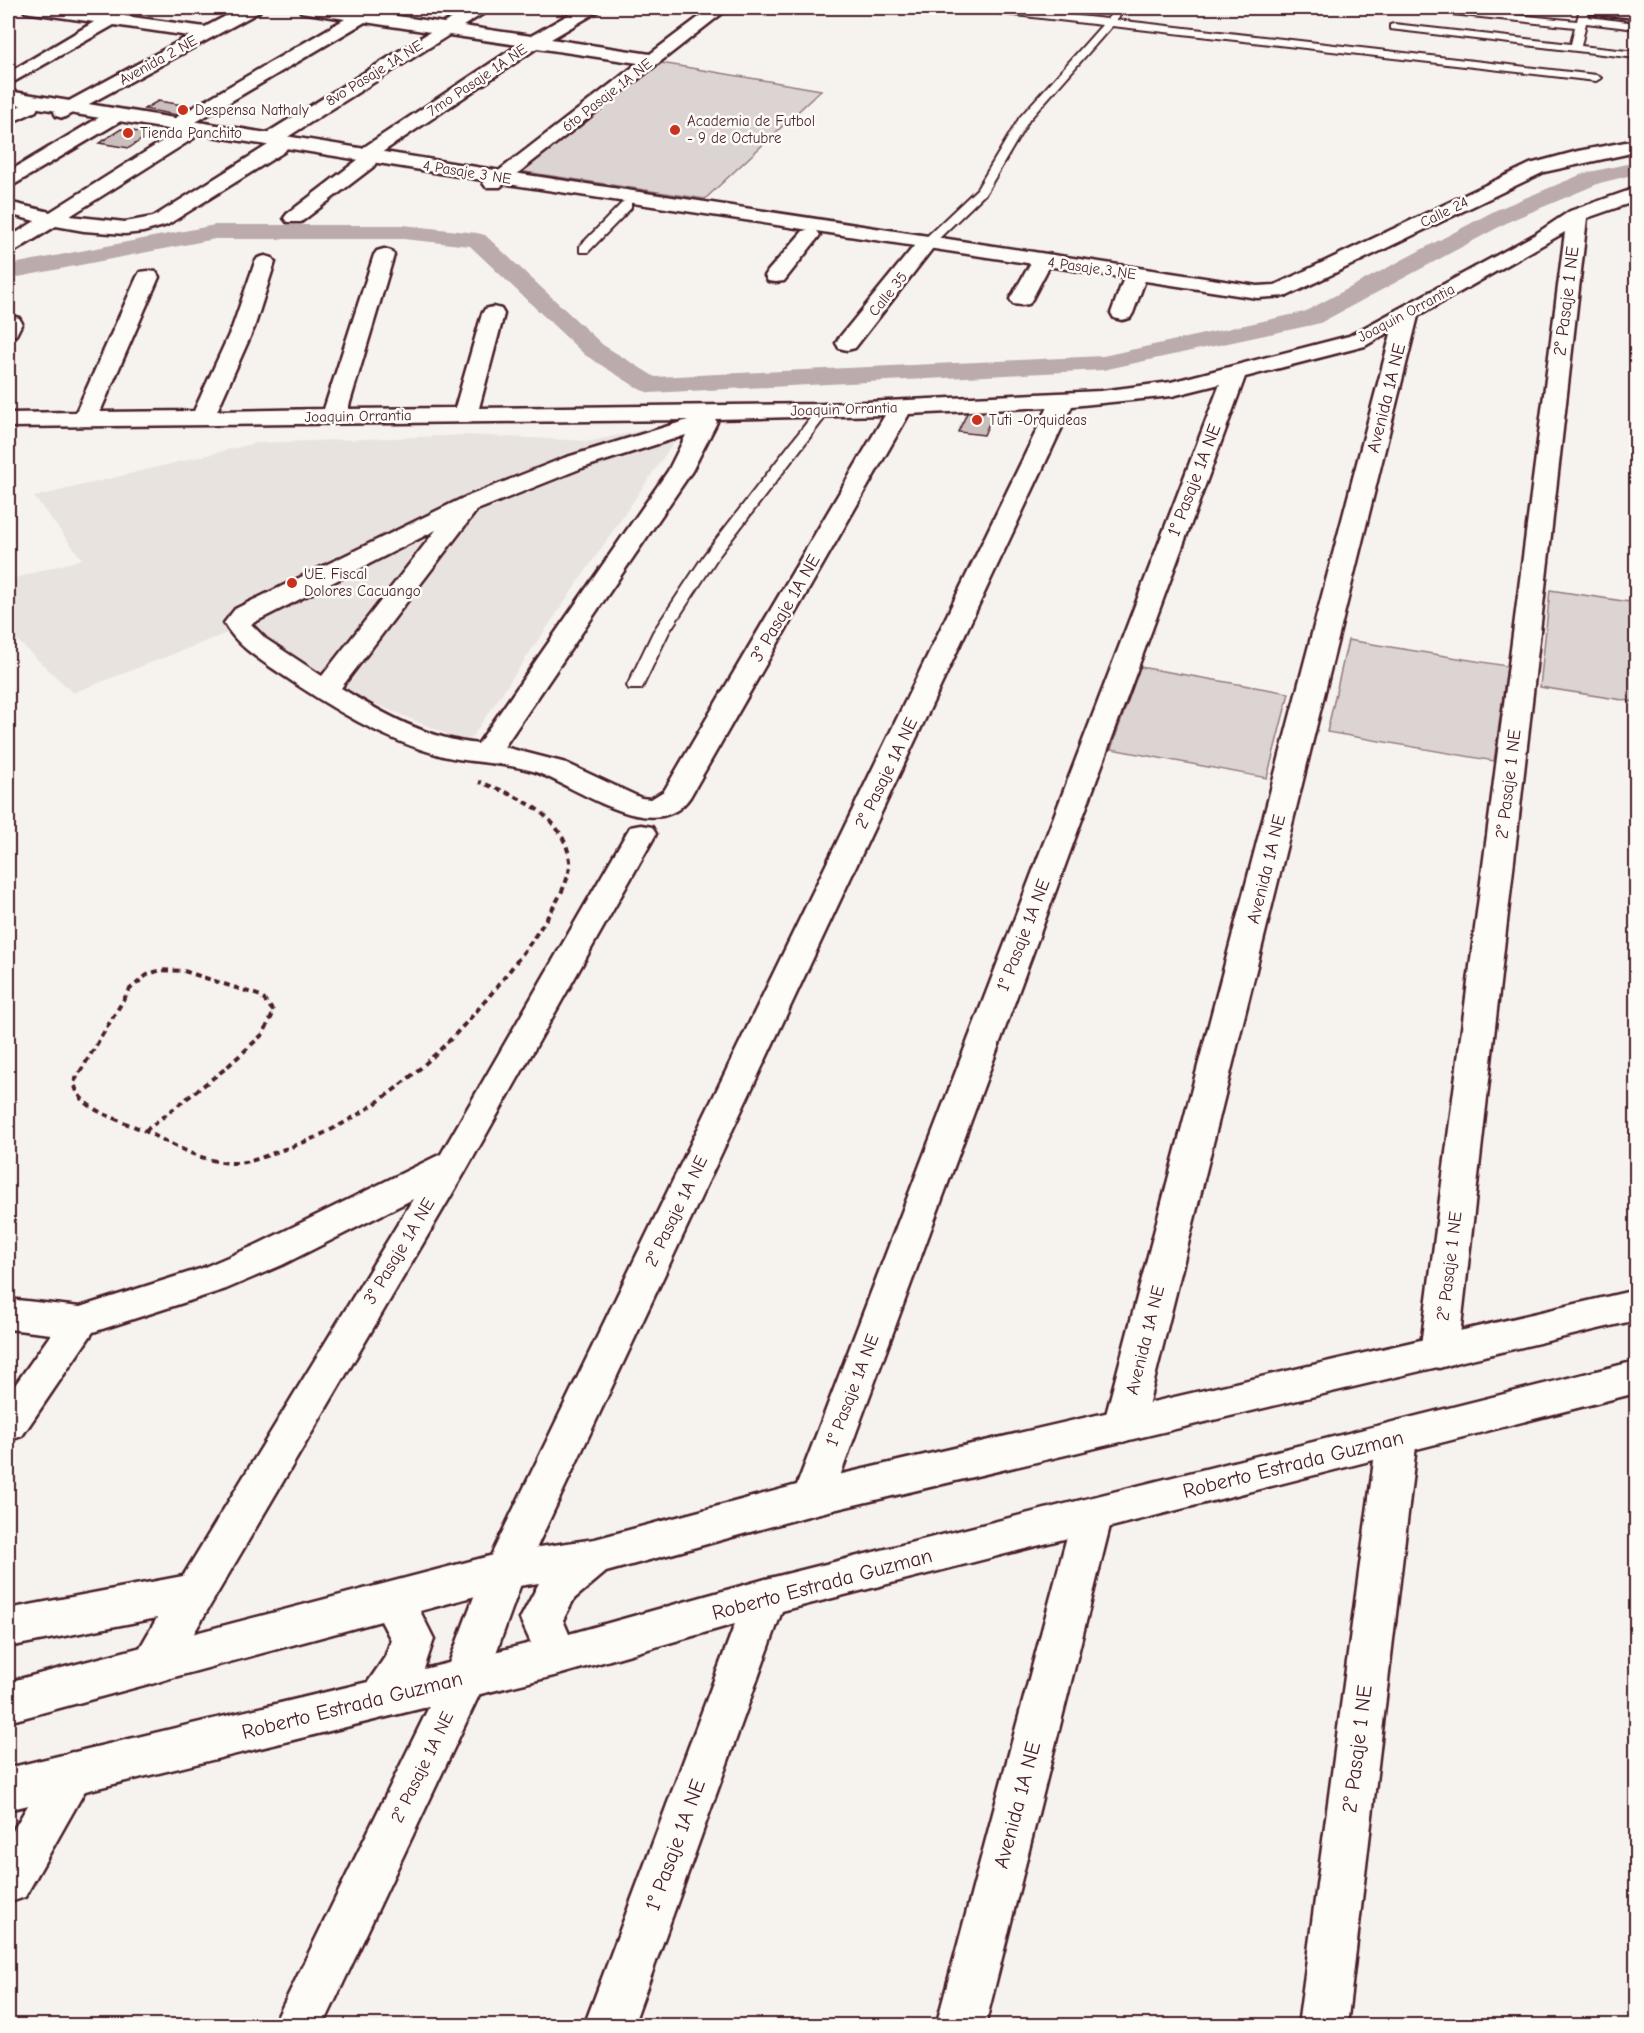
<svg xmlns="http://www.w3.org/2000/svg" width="1644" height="2033" font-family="'Comic Neue',sans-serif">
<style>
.built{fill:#e9e3e0}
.green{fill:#dcd4d2;stroke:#937a7e;stroke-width:1.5}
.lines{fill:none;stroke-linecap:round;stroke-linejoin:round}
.canal{fill:#bbabac;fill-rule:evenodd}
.building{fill:#cbbfbe;stroke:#4a1f2b;stroke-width:1.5}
.service-casing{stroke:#4a1f2b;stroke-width:4}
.minor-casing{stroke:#4a1f2b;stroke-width:5}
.tertiary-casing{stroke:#4a1f2b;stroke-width:5}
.path{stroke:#4a1f2b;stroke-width:4;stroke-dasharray:6 4.5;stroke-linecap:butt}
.service{fill:#fdfcf7;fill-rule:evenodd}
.minor{fill:#fdfcf7;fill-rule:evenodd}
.tertiary{fill:#fdfcf7;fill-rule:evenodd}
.poi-dot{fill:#c8321e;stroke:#fdfcf7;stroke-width:2}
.labels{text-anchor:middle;stroke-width:5;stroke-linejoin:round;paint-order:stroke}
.far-street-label{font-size:15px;fill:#4a1f2b;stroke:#fdfcf7}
.far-poi-label{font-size:15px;fill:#4a1f2b;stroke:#fdfcf7;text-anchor:start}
.street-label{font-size:18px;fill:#4a1f2b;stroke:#fdfcf7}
.near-street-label{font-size:21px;fill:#4a1f2b;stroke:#fdfcf7}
</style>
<rect width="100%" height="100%" fill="#f6f3ef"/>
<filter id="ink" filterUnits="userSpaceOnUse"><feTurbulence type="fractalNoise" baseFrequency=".0167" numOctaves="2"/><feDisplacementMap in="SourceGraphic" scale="12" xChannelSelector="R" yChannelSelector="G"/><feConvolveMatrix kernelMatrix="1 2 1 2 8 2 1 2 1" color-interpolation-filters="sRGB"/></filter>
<g filter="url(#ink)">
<path class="built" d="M689,420l-221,323 -126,-53 -94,-65 -175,68 -65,-61v-35l7,-3 -7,-8v-6l74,-21 -48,-62 222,-54 212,-8 123,6z"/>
<g class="green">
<path d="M661,63l160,27 -116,109 -187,-28z"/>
<path d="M1550,590l86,13v99l-96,-15z"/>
<path d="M1348,640l159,26 -13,95 -167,-29z"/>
<path d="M1140,667l149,26 -22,85 -156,-29z"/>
</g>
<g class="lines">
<path class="canal" d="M1636,162v12l-36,9 -88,37 -192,103 -8,2 -209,45 -453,23 -9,-3 -56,-35 -115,-109 -67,-7h-188l-207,40v-14l207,-40h188l74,8 8,2 118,110 52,32 448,-21 201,-44 192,-102 89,-37z"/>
</g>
<g class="building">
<path d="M158,101l38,6 -14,9 -38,-7z"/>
<path d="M121,129l29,5 -21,14 -30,-5z"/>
<path d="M970,407h26l-12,28 -26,-3z"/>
</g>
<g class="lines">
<g class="service-casing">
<g id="service">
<path d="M975,8h27l105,11 10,-11h10l-11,12 480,55 5,3 -5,3 -484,-55 -83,94 -43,73 -56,54 -4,1 -6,-4 2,-3 55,-52 43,-72 82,-92 -122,-14z"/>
<path d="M1418,8h28l131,13 3,-13h10l-2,9 48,6v6l-50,-6 -5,23 55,6v6l-246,-29v-4l4,-1 177,20 4,-17 -152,-16z"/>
<path d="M627,201l4,1v6l-43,44h-8v-6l43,-44z"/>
<path d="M823,407l7,4 -112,146 -49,75 -26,54 -2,3h-12l-2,-3 26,-54 51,-77 114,-147z"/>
</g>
</g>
<g class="minor-casing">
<g id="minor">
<path d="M23,8c27,-3 54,3 81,5 7,1 12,-2 19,-1l2,4 80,11 36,-19h20l-2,4 -196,106 -7,-2 -2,-4 2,-4 133,-72 -75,-11 -106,60v-12l86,-51 -63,-9 -6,-1z"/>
<path d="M299,8c19,-2 38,2 57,2 7,0 12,-3 19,-2l2,5 67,10 25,-15h19l-2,4 -23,14 68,10 49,-28h19l-2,4 -46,27 99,15 61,-46h18l-229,179h-14l-3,-4 155,-120 -101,-15 -165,111 4,4 -3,4 -72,55h-14l-3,-4 3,-4 72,-55 -4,-4 3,-4 160,-106 -69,-10 -171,108 6,1 3,4 -3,4 -117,73 -24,7 -18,2 -41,-3 -28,-5 -41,25 -7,2v-15l27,-17 -27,-7v-12l42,10 130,-82h14l2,4 -2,4 -124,78 55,6 28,-5 115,-72 -6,-1 -3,-4 3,-4 168,-104 -65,-10 -181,107h-14l-2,-4 2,-4 175,-102 -38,-6 -6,-1z"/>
<path d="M1581,8h55v10l-47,-5 -6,-1z"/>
<path d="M29,101l7,2 2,4 -2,4 -28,13v-12z"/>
<path d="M117,109l7,2 2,4 -2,4 -109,65 -7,2v-14l102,-61z"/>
<path d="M1636,188v13l-49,17 -129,1135 -5,11 -14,4 -14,-4 -5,-11 145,-1121 -147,84 -275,1110 -6,11 -14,5 -14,-5 -6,-11 289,-1096 -27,16 -120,31 -413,1121 -6,12 -14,5 -14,-5 -6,-12 428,-1114 -48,12 -100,10 -546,1164 -39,108 -164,348h-50l172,-352 39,-104 564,-1163 -139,7 -219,383c-35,52 -116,-13 -157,-26 -30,-9 -61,-8 -90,-15 -60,-16 -112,-48 -162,-82 -22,-15 -44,-28 -57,-51l11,-14 226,-110 103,-41 124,-38 -680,7v-14l68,-1 61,-135 3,-5 8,-1 8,1 3,5 -59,135 94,-1 38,-83 23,-66 3,-4 7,-2 7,2 3,4 -21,66 -37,83 107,-2 50,-154 3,-4 7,-2 7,2 3,4 -46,154 107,-1 27,-94 3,-5 8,-2 8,2 3,5 -25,94 344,-4 278,-13 70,-9 178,-46 185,-101 36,-24zM885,415l-221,376 -13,8 -10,-1 -75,-35 -62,-16 188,-276 25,-49 -2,-3zM686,435l-18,36 -190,273c-50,-5 -95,-30 -137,-56l136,-178 105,-42zM436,530l-114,146 -56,-37 -15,-15z"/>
<path d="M810,229l7,2 3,4 -3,4 -33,42 -8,1 -8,-1 -3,-5 3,-5 35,-40z"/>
<path d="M926,238l7,2 3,4 -81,104 -8,2 -8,-2 -3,-5 3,-5 80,-98z"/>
<path d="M1042,255l7,2 3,4 -20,38 -3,5 -8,1 -8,-1 -3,-5 22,-38 3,-4z"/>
<path d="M1136,269l7,2 4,4 -14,38 -3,5 -8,2 -8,-2 -3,-5 14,-38 4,-4z"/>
<path d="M11,316l8,2 3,5 -6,12 -8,2v-20z"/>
<path d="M641,825l11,2 4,7 -191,338 -298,507 -15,5 -15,-5 -7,-14 27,-47 -149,29v-38l175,-33 230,-377 -131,66 -56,24 -133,43 -71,104 -14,5v-46l43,-61 -43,-5v-30l72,8 120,-38 56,-24 185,-91 185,-320 4,-7z"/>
<path d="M1397,1422l14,4 6,12 -70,588h-49l79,-588 6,-12z"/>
<path d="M1093,1497l14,5 6,12 -128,512h-49l137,-512 6,-12z"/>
<path d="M766,1579l15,5 6,13 -154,429h-49l161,-429 6,-13z"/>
<path d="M72,1752l16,6 7,15 -70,124 -17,6v-64l48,-81z"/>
</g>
</g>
<g class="tertiary-casing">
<g id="tertiary">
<path d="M8,91l493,80 756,115 18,-1 255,-121 48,-13 58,-11v12l-92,20 -257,124 -30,2 -756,-115 -493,-80z"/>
<path d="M1636,1290v30l-824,195 -206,57 -32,27 -11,21 6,14 197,-55 870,-218v32l-870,222 -208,60 -550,135v-42l360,-86 17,-25 6,-17 -10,-19 -373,101v-40l497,-130 90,-13 217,-58zM539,1583l-19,36 11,24 -107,26 10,-30 -14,-28 85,-23z"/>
</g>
</g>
<path class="path" d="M145,1131l81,-63 37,-34 11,-22 -13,-16 -77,-25 -24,-1 -13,5 -17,14 -56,93c3,15 11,21 24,29 14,7 30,13 45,19 29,14 61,34 94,33 16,-1 33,-9 48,-14 105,-35 183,-120 246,-207 12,-18 41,-59 39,-81 -6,-46 -53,-66 -91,-79"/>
<use href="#service" class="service"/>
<use href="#minor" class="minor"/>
<use href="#tertiary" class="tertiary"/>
</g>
</g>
<g class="poi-dot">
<circle cx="183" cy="110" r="6"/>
<circle cx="675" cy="130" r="6"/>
<circle cx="128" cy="133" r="6"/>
<circle cx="977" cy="420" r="6"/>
<circle cx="292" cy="583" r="6"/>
</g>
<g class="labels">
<g class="far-street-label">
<text transform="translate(158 60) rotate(-29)" y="5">Avenida 2 NE</text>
<text transform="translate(374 73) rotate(-32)" y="5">8vo Pasaje 1A NE</text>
<text transform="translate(477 80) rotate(-34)" y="5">7mo Pasaje 1A NE</text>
<text transform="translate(607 95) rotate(-38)" y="5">6to Pasaje 1A NE</text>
<text transform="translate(467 172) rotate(9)" y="5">4 Pasaje 3 NE</text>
<text transform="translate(1444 212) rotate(-26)" y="5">Calle 24</text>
<text transform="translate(1092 268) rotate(8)" y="5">4 Pasaje 3 NE</text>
<text transform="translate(888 294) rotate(-51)" y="5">Calle 35</text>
<text transform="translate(1406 313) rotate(-28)" y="5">Joaquin Orrantia</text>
<text transform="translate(844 409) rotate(-2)" y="5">Joaquin Orrantia</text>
<text transform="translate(358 416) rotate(-1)" y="5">Joaquin Orrantia</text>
</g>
<g class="far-poi-label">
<text x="195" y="115">Despensa Nathaly</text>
<text x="687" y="126">Academia de Futbol<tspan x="687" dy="17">- 9 de Octubre</tspan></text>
<text x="140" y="138">Tienda Panchito</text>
<text x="989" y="425">Tuti -Orquideas</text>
<text x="304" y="579">UE. Fiscal<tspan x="304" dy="17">Dolores Cacuango</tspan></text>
</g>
<g class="street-label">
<text transform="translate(1566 301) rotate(-83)" y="6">2° Pasaje 1 NE</text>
<text transform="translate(1386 398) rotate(-76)" y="6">Avenida 1A NE</text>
<text transform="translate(1194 480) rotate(-69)" y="6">1° Pasaje 1A NE</text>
<text transform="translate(785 608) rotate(-60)" y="6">3° Pasaje 1A NE</text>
<text transform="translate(886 773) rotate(-64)" y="6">2° Pasaje 1A NE</text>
<text transform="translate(1508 784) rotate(-83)" y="6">2° Pasaje 1 NE</text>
<text transform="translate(1266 869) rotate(-76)" y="6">Avenida 1A NE</text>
<text transform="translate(1023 935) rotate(-69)" y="6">1° Pasaje 1A NE</text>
<text transform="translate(676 1211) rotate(-64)" y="6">2° Pasaje 1A NE</text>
<text transform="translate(399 1251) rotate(-59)" y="6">3° Pasaje 1A NE</text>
<text transform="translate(1449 1266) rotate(-83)" y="6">2° Pasaje 1 NE</text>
<text transform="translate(1145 1340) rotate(-76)" y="6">Avenida 1A NE</text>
<text transform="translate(852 1390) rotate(-69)" y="6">1° Pasaje 1A NE</text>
<text transform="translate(422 1767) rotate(-64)" y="6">2° Pasaje 1A NE</text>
</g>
<g class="near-street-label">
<text transform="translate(1293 1464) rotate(-14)" y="7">Roberto Estrada Guzman</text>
<text transform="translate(822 1584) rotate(-15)" y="7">Roberto Estrada Guzman</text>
<text transform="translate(352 1705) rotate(-14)" y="7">Roberto Estrada Guzman</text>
<text transform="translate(1357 1749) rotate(-83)" y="7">2° Pasaje 1 NE</text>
<text transform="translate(1017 1805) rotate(-75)" y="7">Avenida 1A NE</text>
<text transform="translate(675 1845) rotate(-70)" y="7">1° Pasaje 1A NE</text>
</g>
</g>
<rect width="1644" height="2033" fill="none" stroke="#fdfcf7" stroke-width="30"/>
<rect x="15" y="15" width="1614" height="2003" fill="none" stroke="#4a1f2b" stroke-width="2" filter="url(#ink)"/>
</svg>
